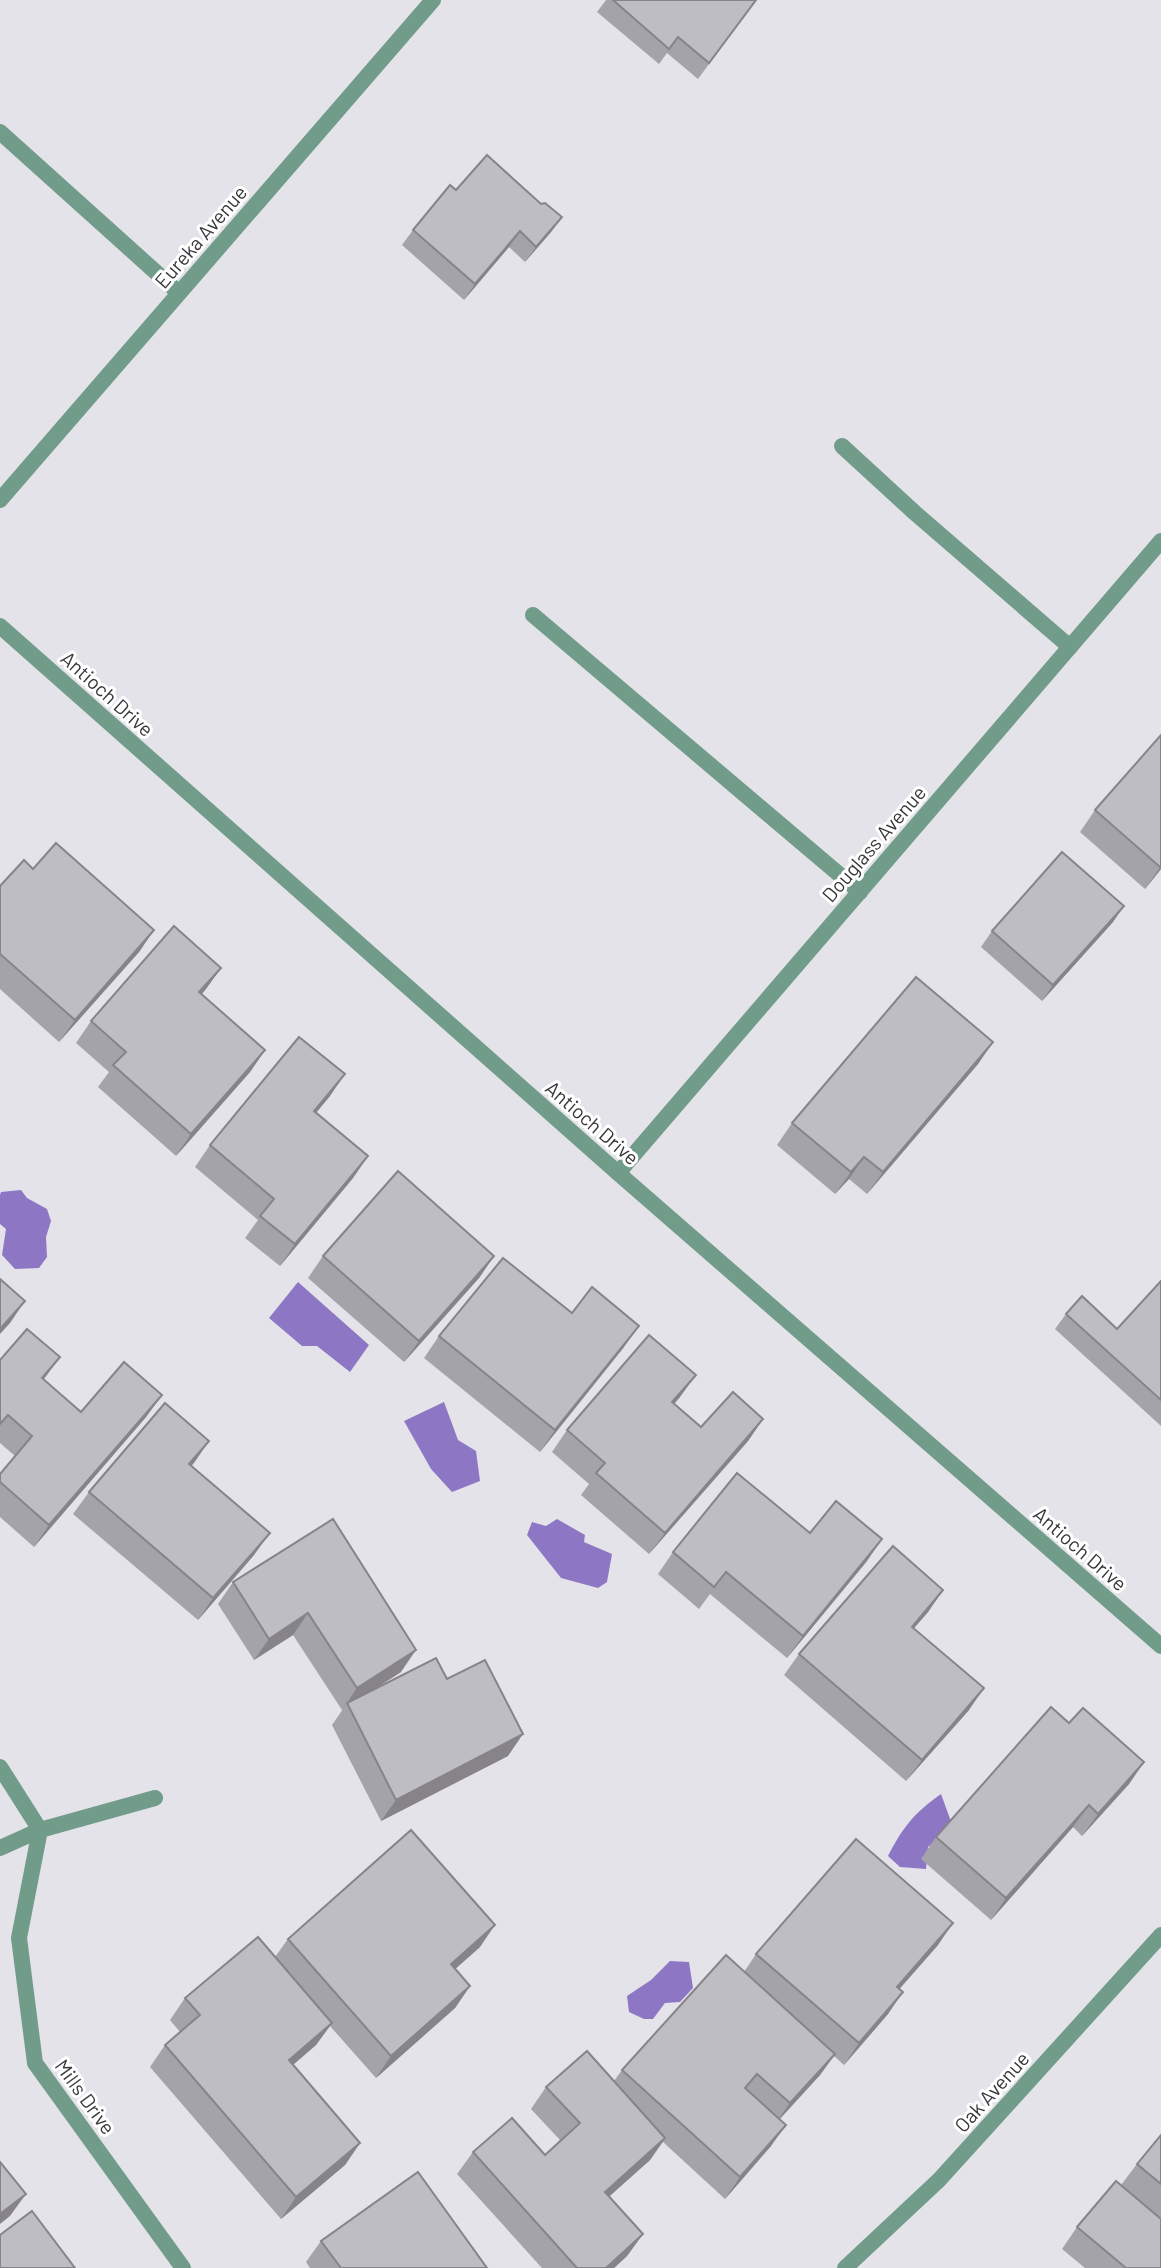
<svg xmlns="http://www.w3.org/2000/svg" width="1161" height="2268" font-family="Barlow,sans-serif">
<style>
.water{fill:#8d77c4}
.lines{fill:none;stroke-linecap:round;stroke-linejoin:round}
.service{stroke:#729c8a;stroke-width:16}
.minor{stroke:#729c8a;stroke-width:16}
.tertiary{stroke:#729c8a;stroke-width:16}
.wall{fill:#a4a3a9}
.shaded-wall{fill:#868489}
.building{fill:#bfbdc4;stroke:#868489;stroke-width:2}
.labels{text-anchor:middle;stroke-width:6;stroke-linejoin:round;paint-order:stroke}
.street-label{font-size:20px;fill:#38373a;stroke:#fff}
</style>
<rect width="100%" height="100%" fill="#e5e3ea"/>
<g class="water">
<path d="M21,1190l6,8 20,11 4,12 -5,16 1,20 -8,11 -24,1 -13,-14 4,-26 -6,-5v-29l1,-3z"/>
<path d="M298,1282l71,63 -19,27 -33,-26h-15l-33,-28z"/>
<path d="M444,1402l14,38 18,11 4,30 -28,11 -21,-23 -27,-48z"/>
<path d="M557,1519l28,16 -1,7 28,12 -5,28 -9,6 -37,-10 -34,-43 5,-13 14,4z"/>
<path d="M941,1794l12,33 -25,20 -2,22 -26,-2 -12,-11c15,-29 26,-43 53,-62z"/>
<path d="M670,1961l19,1 4,26 -13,14 -15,1 -12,16h-9l-15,-7 -2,-16 24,-16z"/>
</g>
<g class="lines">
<g class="service">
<path d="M0,132l179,161"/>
<path d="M842,446l73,67 155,134"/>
<path d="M533,615l327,277"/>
</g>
<g class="minor">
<path d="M0,500l433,-500"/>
<path d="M0,626l618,547 543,473"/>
<path d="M618,1173l543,-632"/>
<path d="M0,1767l40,63 -21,108 16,125 148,205"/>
<path d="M0,1848l40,-18 115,-32"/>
</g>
<path class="tertiary" d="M845,2268l94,-88 222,-245"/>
</g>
<g class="wall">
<path d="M606,0h150l-58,79 -31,-26 -8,11 -62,-52z"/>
<path d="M456,190l85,14 21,13 -11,15 -26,30 -16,-15 -45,53 -62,-55 11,-15z"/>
<path d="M1161,735v134l-16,20 -65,-57 15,-22z"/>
<path d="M33,869l121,61 -15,22 -80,90 -59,-53v-103z"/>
<path d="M1113,922l-71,79 -61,-54 11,-16z"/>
<path d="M221,968l-19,26 63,56 -15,22 -74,84 -78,-69 11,-15 -33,-29 15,-22z"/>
<path d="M993,1042l-15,22 -111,130 -18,-15 -14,15 -58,-49 15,-22z"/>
<path d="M330,1096l-14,17 52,43 -15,22 -73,88 -35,-28 13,-18 -63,-53 15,-22z"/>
<path d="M323,1256h171l-15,22 -75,84 -96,-84z"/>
<path d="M1161,1281v145l-106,-97 11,-15 51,15z"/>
<path d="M572,1313l52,34 -84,105 -116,-94 15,-22z"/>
<path d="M0,1360l44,19 37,33 81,-17 -16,22 -112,130 -34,-30v-43l15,-18 -15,-13z"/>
<path d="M680,1397l-6,7 27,23 62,-8 -15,22 -99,113 -68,-59 8,-11 -37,-32 15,-22z"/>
<path d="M192,1465l62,90 -56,65 -125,-106 16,-22z"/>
<path d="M333,1519l68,153 -25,16 71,-9 61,77 -127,65 -49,-96 11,-16 -1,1 -49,-75 -39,25 -36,-56 15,-22z"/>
<path d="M810,1533l57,28 -80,97 -77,-64 -11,15 -41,-35 15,-22z"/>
<path d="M943,1590l-15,22 -14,16 55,82 -63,71 -122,-106 15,-21z"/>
<path d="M1069,1723l75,39 -15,22 -47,52 -9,-9 -82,93 -70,-61 15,-22z"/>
<path d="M288,1939l192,8 -25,22 15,17 -15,22 -79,70 -46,-52 -14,19 -23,20 67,78 -15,22 -64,54 -131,-152 15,-22 15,-13 -10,-12 15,-22 90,-41z"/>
<path d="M938,1945l-39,44 -11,25 -44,51 -10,-9 -14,19 -40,44 -9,27 -46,53 -62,-57 -13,18 -41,37 34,37 -16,22 -13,12h-72l-85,-94 16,-22 72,3 15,-15 -29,-31 15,-22 68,-6 8,-11 122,-98 12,-18z"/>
<path d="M1161,2135v133h-76l-23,-19 15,-22 44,-42 16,-21z"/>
<path d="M321,2241l166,27h-177l-4,-6z"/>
</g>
<g class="shaded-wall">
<path d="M562,217l-11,15 -26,30 11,-15z"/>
<path d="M520,231l-11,16 -45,53 11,-16z"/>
<path d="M1161,866v3l-16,20z"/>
<path d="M1124,906l-11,16 -71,79 11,-16z"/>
<path d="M154,930l-15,22 -80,90 16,-22z"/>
<path d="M221,968l-15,21 -22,25 15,-22z"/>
<path d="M993,1042l-15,22 -111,130 16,-22z"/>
<path d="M265,1050l-15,22 -74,84 15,-22z"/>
<path d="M345,1074l-15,22 -31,37 15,-22z"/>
<path d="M368,1156l-15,22 -73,88 15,-22z"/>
<path d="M864,1157l-15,22 -14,15 16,-22z"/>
<path d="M494,1256l-15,22 -75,84 15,-21z"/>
<path d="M25,1301l-15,22 -10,11v-5z"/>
<path d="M639,1326l-15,21 -84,105 15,-22z"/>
<path d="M60,1357l-16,22 -18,20 16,-21z"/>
<path d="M696,1375l-16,22 -23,27 15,-22z"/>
<path d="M162,1395l-16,22 -112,130 15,-22z"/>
<path d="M763,1419l-15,22 -99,113 16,-21z"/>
<path d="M209,1441l-15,22 -20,22 15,-21z"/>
<path d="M270,1533l-16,22 -56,65 15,-22z"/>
<path d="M882,1539l-15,22 -80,97 16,-22z"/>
<path d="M943,1590l-15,22 -32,37 16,-22z"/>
<path d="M308,1613l-15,22 -39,25 15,-21z"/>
<path d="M416,1650l-15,22 -53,34 -1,-3 -5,7 15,-22z"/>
<path d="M984,1688l-15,22 -63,71 16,-21z"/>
<path d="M523,1734l-15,22 -127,65 15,-21z"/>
<path d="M1144,1762l-15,22 -47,52 16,-22z"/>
<path d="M1089,1805l-16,22 -82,93 15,-22z"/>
<path d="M953,1923l-15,22 -56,64 15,-22z"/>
<path d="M495,1925l-15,22 -44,39 15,-22z"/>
<path d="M470,1986l-15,22 -79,70 15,-22z"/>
<path d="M903,1992l-15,22 -44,51 15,-22z"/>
<path d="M332,2023l-16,22 -43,37 16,-22z"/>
<path d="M835,2054l-15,21 -46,50 16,-22z"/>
<path d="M786,2125l-15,21 -46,53 15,-22z"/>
<path d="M665,2138l-15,22 -61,54 16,-22z"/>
<path d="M360,2143l-15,22 -64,54 15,-22z"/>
<path d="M26,2194l-16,22 -10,8v-10z"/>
<path d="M643,2234l-16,22 -13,12h-8z"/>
</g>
<g class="building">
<path d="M613,0h143l-47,63 -31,-26 -9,12z"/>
<path d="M487,155l54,49 4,-1 17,14 -26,30 -16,-16 -45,53 -62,-54 37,-45 6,5z"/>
<path d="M1161,735v131l-1,1 -65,-57z"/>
<path d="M56,843l98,87 -79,90 -75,-66v-68l24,-26 9,9z"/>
<path d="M1062,852l62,54 -71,79 -61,-54z"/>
<path d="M174,926l47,42 -22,24 66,58 -74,84 -78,-69 13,-13 -35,-31z"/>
<path d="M916,977l77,65 -110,130 -19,-15 -13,15 -59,-49z"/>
<path d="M299,1037l46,37 -31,37 54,45 -73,88 -35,-28 14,-17 -64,-54z"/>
<path d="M398,1171l96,85 -75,85 -96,-85z"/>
<path d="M503,1258l69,55 20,-26 47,39 -84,104 -116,-94z"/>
<path d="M0,1279l25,22 -25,28z"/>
<path d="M1161,1281v119l-95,-86 16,-18 35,33z"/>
<path d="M27,1329l33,28 -18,21 39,34 43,-50 38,33 -113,130 -49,-43v-8l32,-38 -24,-21 -8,9v-64z"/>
<path d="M649,1335l47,40 -24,27 29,25 32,-35 30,27 -98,114 -69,-60 9,-10 -38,-33z"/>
<path d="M165,1403l44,38 -20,23 81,69 -57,65 -124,-106z"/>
<path d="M737,1473l73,60 26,-32 46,38 -79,97 -77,-64 -12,15 -41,-35z"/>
<path d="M333,1519l83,131 -59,38 -49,-75 -39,26 -36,-57z"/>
<path d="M893,1546l50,44 -31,37 72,61 -62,72 -123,-106z"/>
<path d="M436,1658l11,21 38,-19 38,74 -127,66 -49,-97z"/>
<path d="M1051,1707l18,16 14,-15 61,54 -46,52 -9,-9 -83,93 -70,-61z"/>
<path d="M411,1830l84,95 -44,39 19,22 -79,70 -103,-117z"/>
<path d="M856,1839l97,84 -56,64 6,5 -44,51 -103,-89z"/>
<path d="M258,1937l74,86 -43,37 71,83 -64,54 -131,-152 35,-30 -15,-17z"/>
<path d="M726,1955l109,99 -45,49 -33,-29 -12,14 41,37 -46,52 -118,-107z"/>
<path d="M587,2051l78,87 -60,54 38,42 -37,34h-29l-104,-116 39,-34 33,37 35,-32 -34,-36z"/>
<path d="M1161,2135v49l-24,-20z"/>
<path d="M0,2162l26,32 -26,20z"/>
<path d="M418,2172l69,96h-146l-20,-27z"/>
<path d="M1116,2181l45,38v49h-35l-49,-41z"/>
<path d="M32,2211l43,57h-75v-33z"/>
</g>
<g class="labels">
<g class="street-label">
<text transform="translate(201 237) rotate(-49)" y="7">Eureka Avenue</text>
<text transform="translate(107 694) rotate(42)" y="7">Antioch Drive</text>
<text transform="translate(874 844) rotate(-49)" y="7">Douglass Avenue</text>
<text transform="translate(592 1123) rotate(41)" y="7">Antioch Drive</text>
<text transform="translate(1080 1549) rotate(41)" y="7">Antioch Drive</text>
<text transform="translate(992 2092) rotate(-48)" y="7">Oak Avenue</text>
<text transform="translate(85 2097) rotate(54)" y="7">Mills Drive</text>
</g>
</g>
</svg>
